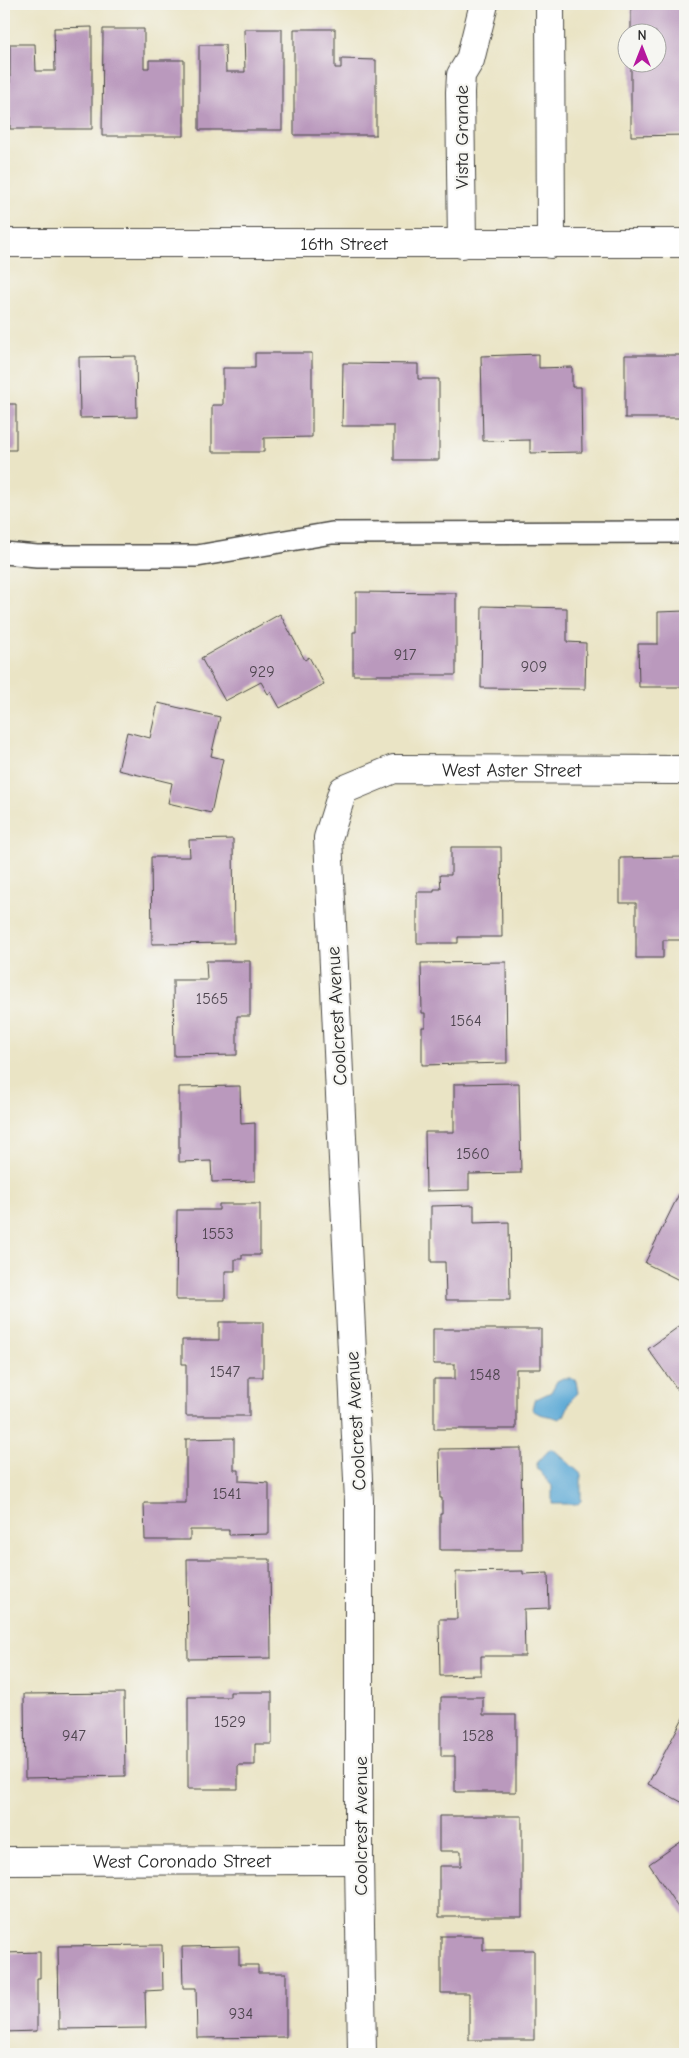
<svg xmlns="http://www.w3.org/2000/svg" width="689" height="2058" font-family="'Comic Neue',sans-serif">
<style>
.water{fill:#5ba9d5;stroke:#436a80}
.building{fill:#ba99bd}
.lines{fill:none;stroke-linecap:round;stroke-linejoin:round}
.service-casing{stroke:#484742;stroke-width:24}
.minor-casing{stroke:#484742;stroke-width:30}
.primary-casing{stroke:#484742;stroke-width:30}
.service{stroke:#fff;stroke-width:21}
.minor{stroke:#fff;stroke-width:28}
.primary{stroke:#fff;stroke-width:28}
.labels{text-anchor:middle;stroke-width:4.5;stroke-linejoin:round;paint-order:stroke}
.number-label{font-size:16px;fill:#4f4650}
.street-label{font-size:19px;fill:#2b2b2b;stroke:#f6f6f2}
</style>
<rect width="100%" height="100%" fill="#f6f6f2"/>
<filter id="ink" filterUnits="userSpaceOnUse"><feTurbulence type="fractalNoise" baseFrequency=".02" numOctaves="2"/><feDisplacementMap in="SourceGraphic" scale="10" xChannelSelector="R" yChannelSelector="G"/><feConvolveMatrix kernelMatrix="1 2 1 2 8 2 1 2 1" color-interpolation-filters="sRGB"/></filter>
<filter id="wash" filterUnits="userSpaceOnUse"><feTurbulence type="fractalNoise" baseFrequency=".0096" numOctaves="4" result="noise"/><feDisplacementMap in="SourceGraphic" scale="20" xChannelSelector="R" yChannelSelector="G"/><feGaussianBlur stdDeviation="1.12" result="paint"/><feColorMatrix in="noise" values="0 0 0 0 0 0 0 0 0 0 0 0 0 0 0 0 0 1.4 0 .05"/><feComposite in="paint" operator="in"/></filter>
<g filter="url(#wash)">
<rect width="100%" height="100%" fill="#eae4c5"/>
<g class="water">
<path d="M563,1378h8l5,3 2,12 -7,7 -7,16 -5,3c-9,-4 -21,-3 -27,-10l2,-9 17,-8 6,-11z"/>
<path d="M550,1449h3l28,25v27l-3,3h-26v-18l-15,-18v-5z"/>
</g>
<g id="blocks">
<g class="building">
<path d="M631,4h54v131l-54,1v-74h25v-30h-25z"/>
<path d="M92,27v102h-82v-85h25l1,27h19l-1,-43z"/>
<path d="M103,29h41v39h5v-8h35v76h-82z"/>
<path d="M244,29h38v101h-83v-85h26l1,27h19z"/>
<path d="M294,29h41v39h6v-9l35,1v75h-82z"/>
<path d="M255,353h57v84l-48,1v14h-52v-47h11v-37h32z"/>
<path d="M539,354v14l33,-1v20h9l1,65 -52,1v-13l-47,1 -2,-85z"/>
<rect x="625" y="355" width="60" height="63"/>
<path d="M136,356l1,61 -57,1 -1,-61z"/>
<path d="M343,363l75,1v15h21v81h-45v-34h-52z"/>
<path d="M4,370h2v34h10v46h-12z"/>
<path d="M356,592l100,1v82h-103v-43h3z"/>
<path d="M482,606l85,2v34l19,1 -1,46 -104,-1z"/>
<path d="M685,611v76h-46l-1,-43h20v-32z"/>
<path d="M280,614l25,46 4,-3 15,27 -44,24 -9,-16 -3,2 -7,-12 -36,19 -24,-43z"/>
<path d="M158,703l62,14 -9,39 12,3 -12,54 -43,-10 4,-20 -54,-13 9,-38 23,6z"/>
<path d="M233,839l1,104 -82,1 -1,-87h39l-1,-17z"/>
<path d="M451,847h50l1,90h-44v6h-41v-51h17v-3h7l-1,-14h11z"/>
<path d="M685,857v83h-22v18h-27v-55h-16v-45z"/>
<path d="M206,961h44v55h-13v39l-63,1 -1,-76h34z"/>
<path d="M506,962l1,101 -85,2v-38h3v-14h-3l-1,-50z"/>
<path d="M519,1083l2,90 -52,1v16l-43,1 -1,-59h29v-48z"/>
<path d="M240,1086l1,38 14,-1v58l-43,1 -1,-21 -32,1v-75z"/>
<path d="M679,1194l6,3v86l-40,-20z"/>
<path d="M219,1204h41v51h-18v4h-7v12h-10v29h-49l1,-90h42z"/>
<path d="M474,1205v18l35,-1 1,78h-64l-1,-38h-14v-56z"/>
<path d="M219,1322h44v55h-14v39h-63v-52h-4v-24h37z"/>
<path d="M685,1322v78l-37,-51z"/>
<path d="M433,1329h108v40h-25v60h-82v-50h21v-15h-22z"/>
<path d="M234,1438v32h5v11l30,2v51l-40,1v-5h-39v10h-45l-1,-37h42v-64z"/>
<path d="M521,1448l1,102h-82v-36h2v-16h-2l-1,-49z"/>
<path d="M187,1559h83l1,99 -83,1z"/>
<path d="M523,1571v3l25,-1 1,35 -25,1 1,47h-44v19l-41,1 -1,-57h18l-1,-47z"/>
<path d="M230,1692h42v52h-17v21h-17v24h-50v-92h42z"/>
<path d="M124,1693l1,83 -100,2 -1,-84z"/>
<path d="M441,1697h42v18h33v77h-61v-36h-14z"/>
<path d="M684,1716l1,1v87l-37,-20z"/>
<path d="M439,1816h83v101h-83v-51h22v-15h-22z"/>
<path d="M685,1839v79l-36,-54z"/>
<path d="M441,1936h42v14h51v90h-65v-47h-28z"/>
<path d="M162,1945l1,45 -18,1 1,37 -87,1 -1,-83z"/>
<path d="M239,1946v19h19v8h28v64l-89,1 -1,-50h-13l-1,-41z"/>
<path d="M40,1952v26h-3v53l-33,1v-79z"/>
</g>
</g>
</g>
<g filter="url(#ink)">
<use href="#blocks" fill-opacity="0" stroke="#484742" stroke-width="1"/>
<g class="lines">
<g class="service-casing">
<path id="service" d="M4,553l33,3h160l135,-23 353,-1"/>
</g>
<g class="minor-casing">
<g id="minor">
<path d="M550,4l1,240"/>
<path d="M462,244l-2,-152 1,-17 9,-15 14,-56"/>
<path id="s1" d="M4,1861l355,-1"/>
<path id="s2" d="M362,2054l-3,-194v-359l-31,-663 15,-48 51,-21 291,1"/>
</g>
</g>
<g class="primary-casing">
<g id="primary">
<path id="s3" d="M4,243h681"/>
</g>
</g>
<use href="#service" class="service"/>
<use href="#minor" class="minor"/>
<use href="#primary" class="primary"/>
</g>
</g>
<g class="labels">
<g class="number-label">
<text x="405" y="660">917</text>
<text x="534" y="672">909</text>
<text x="262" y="677">929</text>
<text x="212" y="1004">1565</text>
<text x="466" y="1026">1564</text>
<text x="473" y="1159">1560</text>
<text x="218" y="1239">1553</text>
<text x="225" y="1377">1547</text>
<text x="485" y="1380">1548</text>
<text x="227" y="1499">1541</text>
<text x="230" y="1727">1529</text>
<text x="74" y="1741">947</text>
<text x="478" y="1741">1528</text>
<text x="241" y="2019">934</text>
</g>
<g class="street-label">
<text transform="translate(461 137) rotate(-90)" y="7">Vista Grande</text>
<text dy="7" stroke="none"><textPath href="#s3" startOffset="340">16th Street</textPath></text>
<text dy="7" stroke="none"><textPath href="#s2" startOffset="1440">West Aster Street</textPath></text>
<text transform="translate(336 1016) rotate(-93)" y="7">Coolcrest Avenue</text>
<text transform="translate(355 1421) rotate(-93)" y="7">Coolcrest Avenue</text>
<text transform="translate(360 1826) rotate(-90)" y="7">Coolcrest Avenue</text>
<text dy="7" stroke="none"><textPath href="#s1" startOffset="178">West Coronado Street</textPath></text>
</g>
</g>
<rect width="689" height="2058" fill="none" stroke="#f6f6f2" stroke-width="20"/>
<g transform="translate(642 48)"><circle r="24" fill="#f6f6f2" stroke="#a5a5a2"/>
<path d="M0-4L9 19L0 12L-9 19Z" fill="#b5179e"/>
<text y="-8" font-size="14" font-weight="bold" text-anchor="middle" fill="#2b2b2b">N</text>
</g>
</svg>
